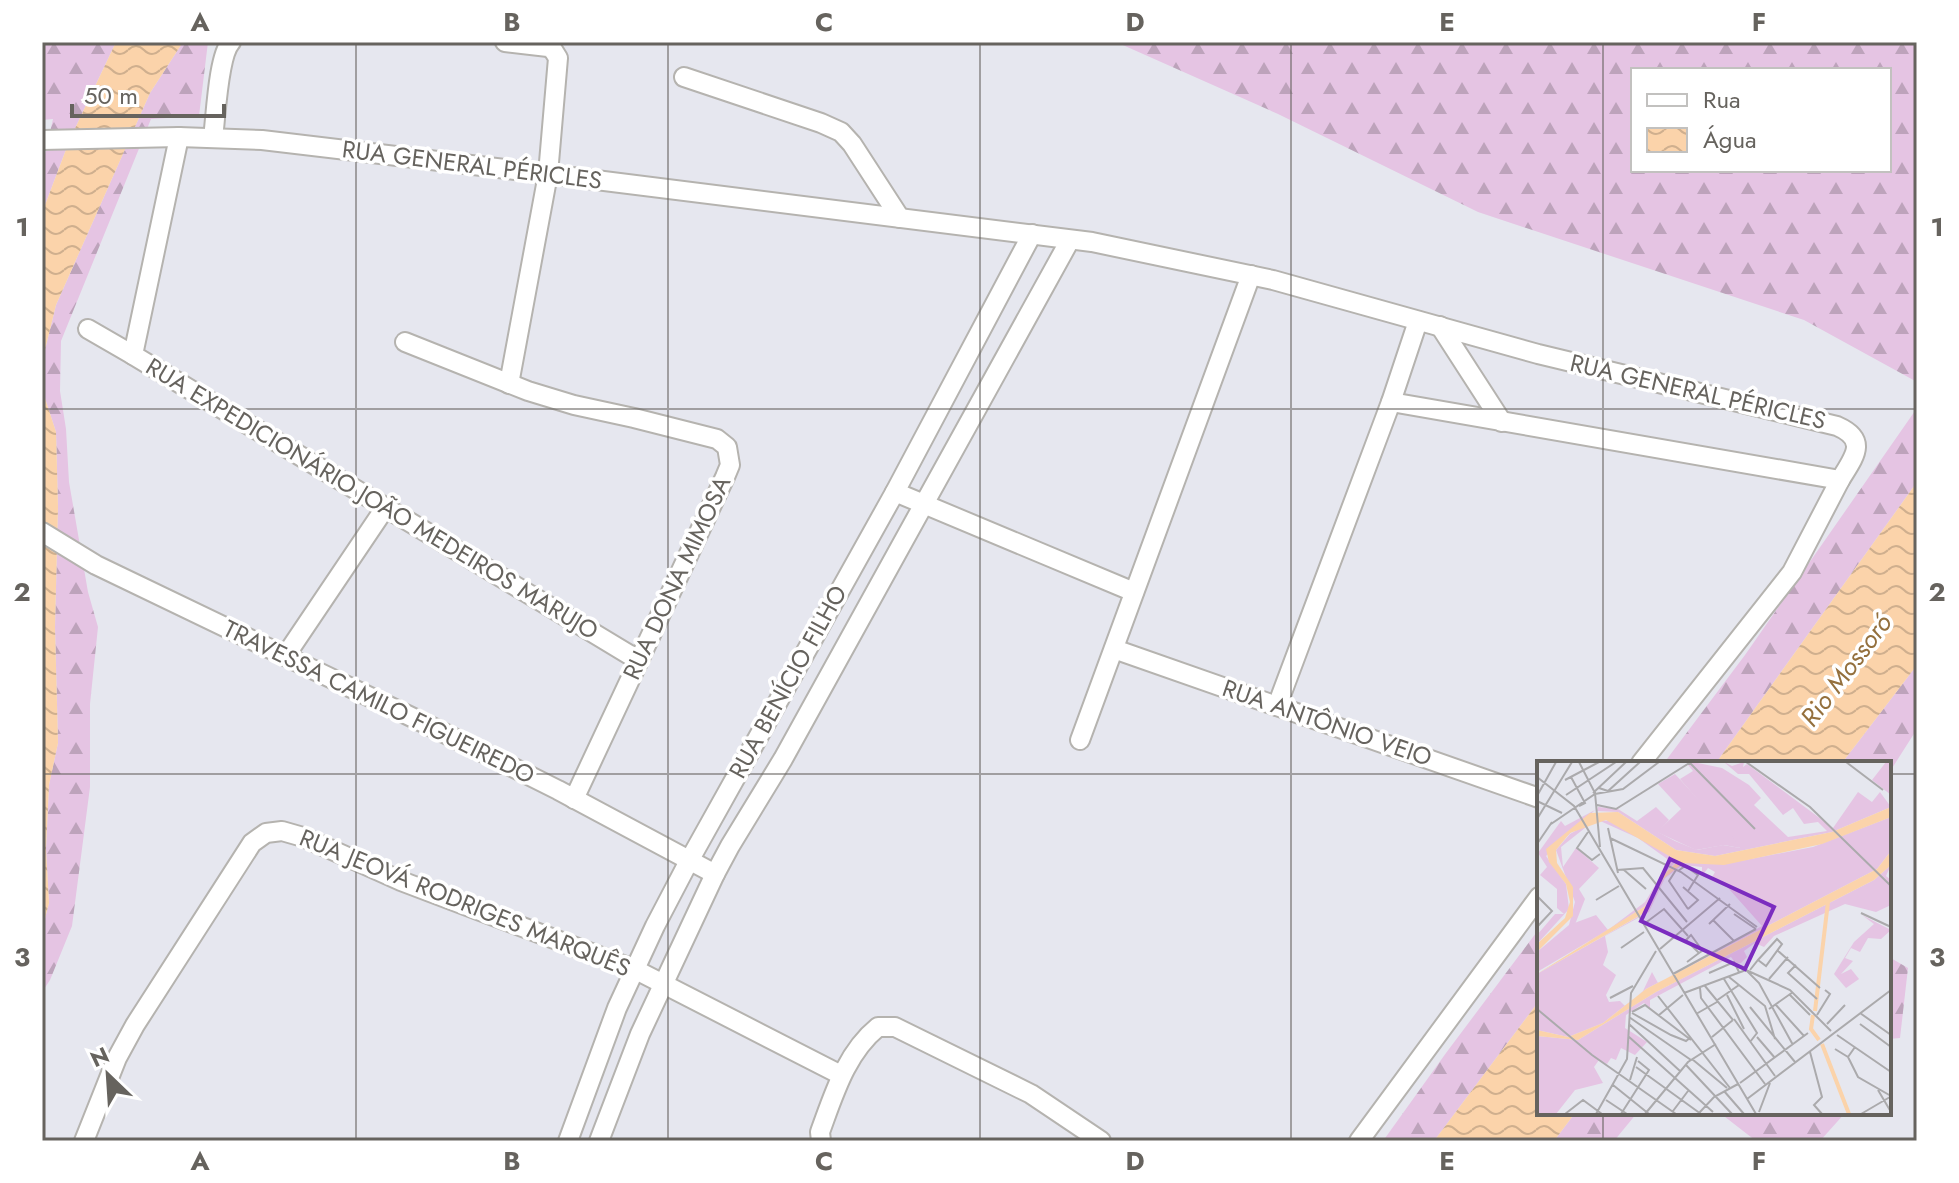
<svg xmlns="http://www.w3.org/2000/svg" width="1959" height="1183" font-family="Jost,sans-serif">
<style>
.forest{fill:url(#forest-firs);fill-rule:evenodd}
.water{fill:url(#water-waves)}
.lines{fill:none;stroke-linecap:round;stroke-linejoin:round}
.minor-casing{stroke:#b5b3af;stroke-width:22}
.minor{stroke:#fff;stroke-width:18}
.grid{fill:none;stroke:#66635e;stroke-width:2;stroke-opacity:0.55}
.labels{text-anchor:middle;stroke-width:7;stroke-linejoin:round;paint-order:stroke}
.street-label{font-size:24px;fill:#66635e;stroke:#fff}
.water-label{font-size:26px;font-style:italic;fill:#94703d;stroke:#fff}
.inset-river{fill:none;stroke:#fbd3aa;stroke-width:4}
.inset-road{fill:none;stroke:#abaaac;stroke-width:2}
.view{fill:#7b2cbf;fill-opacity:0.15;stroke:#7b2cbf;stroke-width:4}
.inset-edge{fill:none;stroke:#66635e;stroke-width:4}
.neatline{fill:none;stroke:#66635e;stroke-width:3}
.grid-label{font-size:26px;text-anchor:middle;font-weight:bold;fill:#66635e}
</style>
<defs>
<pattern id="forest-firs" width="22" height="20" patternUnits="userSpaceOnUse" patternTransform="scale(2)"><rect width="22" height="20" fill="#e5c4e3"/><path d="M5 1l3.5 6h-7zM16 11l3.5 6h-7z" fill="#bda3bb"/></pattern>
<pattern id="water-waves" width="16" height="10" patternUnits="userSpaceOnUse" patternTransform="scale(2)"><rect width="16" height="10" fill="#fbd3aa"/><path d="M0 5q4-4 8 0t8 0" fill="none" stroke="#cfaf8e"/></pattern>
</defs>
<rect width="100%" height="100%" fill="#e6e7ef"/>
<g class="forest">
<path d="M42,42h74l-46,97 -28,74v-45l11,-49 -11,1z"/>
<path d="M183,42h25l-9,74 -48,3 -90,222 -1,50 6,38 3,53 19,110 10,35 -8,77v83l-18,139 -22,54 -8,12v-62l7,-27 -3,-54 3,-64 9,-42 -3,-116 3,-120 -2,-75 -14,-43v-27l14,-57 94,-212z"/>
<path d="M1116,42h801v340l-113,-62 -326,-108 -200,-98zM1889,70v100h-256v-100z"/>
<path d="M1917,408v74l-201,281h-52l81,-108z"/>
<path d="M1917,665v64l-28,44v-10h-47z"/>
<path d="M1539,929v72l-105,140h-51l63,-88z"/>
<path d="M1889,957l19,11 -8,70 -11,1z"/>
<path d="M1575,1113h62l-23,28h-60z"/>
<path d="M1720,1113h125l-25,28h-64z"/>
</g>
<g class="water">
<path d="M116,42h67l-33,51 -94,212 -14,57v-149l28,-74z"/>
<path d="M42,389l14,43 2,75 -3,120 3,116 -9,42 -3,64 3,54 -7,27z"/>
<path d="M1917,482v183l-75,98h-126z"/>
<path d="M1539,1001v112h36l-21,28h-120z"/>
</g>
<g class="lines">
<g class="minor-casing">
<g id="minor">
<path d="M505,42l43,5 5,3 5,8 -10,116 -39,210"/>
<path d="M684,77l137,46 20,9 11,12 48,74"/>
<path d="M179,137l-46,218 505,305"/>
<path d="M213,138c3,-22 5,-82 18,-96"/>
<path d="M42,140l137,-3 83,3 286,34 544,68 181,38 265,74 299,72c32,14 17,31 3,54l-449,-78"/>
<path d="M1440,326l62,96"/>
<path d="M88,329l45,26"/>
<path d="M405,342l123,49 46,14 60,13 83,21 10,8 3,18 -5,12 -151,322"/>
<path d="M895,492l239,100"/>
<path d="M42,532l54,33 328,158 134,67 157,84"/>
<path d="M1114,649l425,149"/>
<path d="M286,655l99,-147"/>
<path d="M1277,706l114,-304 27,-81"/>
<path d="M1080,740l171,-465"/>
<path d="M1641,763l151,-191 48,-92"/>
<path d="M84,1141l33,-83 18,-33 117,-182 14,-10 16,-2 21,6 98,44 235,89 205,105"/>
<path d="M568,1141l49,-133 38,-82 34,-65 206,-369 137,-258"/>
<path d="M599,1141l41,-107 75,-160 15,-28 53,-87 287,-519"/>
<path d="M821,1141l-1,-9c14,-38 26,-79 58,-105h17l136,67 70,47"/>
<path d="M1359,1141l180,-244"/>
</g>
</g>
<use href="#minor" class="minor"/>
</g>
<path class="grid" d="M356,42v1099M668,42v1099M980,42v1099M1291,42v1099M1603,42v721M42,409h1875M42,774h1497M1889,774h28M1603,1113v28"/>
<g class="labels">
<g class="street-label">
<text transform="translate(472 165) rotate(7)" y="8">RUA GENERAL PÉRICLES</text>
<text transform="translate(1698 392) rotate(13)" y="8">RUA GENERAL PÉRICLES</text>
<text transform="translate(372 499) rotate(31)" y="8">RUA EXPEDICIONÁRIO JOÃO MEDEIROS MARUJO</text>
<text transform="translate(677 578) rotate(-65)" y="8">RUA DONA MIMOSA</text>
<text transform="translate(788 682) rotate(-61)" y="8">RUA BENÍCIO FILHO</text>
<text transform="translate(379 702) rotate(26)" y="8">TRAVESSA CAMILO FIGUEIREDO</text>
<text transform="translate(1327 723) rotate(19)" y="8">RUA ANTÔNIO VEIO</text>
<text transform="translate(465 903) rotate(22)" y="8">RUA JEOVÁ RODRIGES MARQUÊS</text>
</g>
<g class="water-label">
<text transform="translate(1846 670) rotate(-53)" y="9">Rio Mossoró</text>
</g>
</g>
<g transform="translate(1537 761)">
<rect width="354" height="354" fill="#e6e7ef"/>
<path d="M325,154l29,15 -10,9 -13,-1 -8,14 -9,-4 -6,10 8,3 -12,13 10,-5 8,10 -13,9 -12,-14 20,-32 20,-18z" fill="#e5c4e3"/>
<path d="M156,1l29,6 27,17 12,13 -7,7 34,32 39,-6 -9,-9 -14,2 -11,-16 -10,7 -34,-41h-11l-14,-12 8,4 12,-4 -1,5 4,-3 86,64 25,-36 14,10 8,-10 11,15 -59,25 -117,24 -39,-6 -58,-38 -21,-1 1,-4 20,2 19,12 19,-14 13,13 -11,12 17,9 22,9 26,-5 17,3 -60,-69 13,-8 -5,-6zM349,1h5v33l-19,-15zM58,49l-49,46 20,28 3,25 -32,35v-9l18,-21h9l-7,-6v-19l-17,-14 7,-8 -9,-14 23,-32 4,5zM354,56v34l-14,18 -231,120 -43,34 -35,14 -31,-7v-56l106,-60 20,-35 20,-17h52l78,-15zM146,104l19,2v9l6,-8 7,4 -4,7 10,1 41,46 -104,57 -6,-11 -9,19 -18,15 -5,-5 -11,1 -3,-7 10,-20 -13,-10 5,-13 -3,-16 44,-24 16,-34zM58,59l-34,27 2,20 13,-19 23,20 -20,21 6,10 -11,28 -5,-2 6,-23 -19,-52 14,-16zM61,59l12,1 68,39 -17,17 -3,10 -11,18 -39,25 37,-28 25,-41 -32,-23zM354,104l-5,11 5,4v25l-15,7 -31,-8 -71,32 -10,11 -9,-4 -11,8 3,6 -6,6 -5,1 -5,-7 -81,43v8l-6,-5 -18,12 -1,13 22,14 -12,13 -14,-7 -5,12 -5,-2 -4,6 -8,-4 -5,7 9,16 -28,7 -19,24h-19v-78l41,4 78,-48 218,-112z" fill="#e5c4e3" fill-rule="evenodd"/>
<path d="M138,13l57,62 8,12 -16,-3 -28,5 -39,-18 24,-23 -23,-25zM59,154l12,15 -71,42v-20l32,-27z" fill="#e5c4e3"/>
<path d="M354,46v10l-69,27 -98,21 -41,-2 -20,16 -17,33 -109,62 110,-69 14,-28 17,-16 -72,-41 -36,13 -14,17 1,13 16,24v29l-36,36v-8l28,-26 5,-16 -4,-18 -17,-22 -3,-13 44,-36 28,-1 58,38 39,6 117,-24zM354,90v14l-17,15 -218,112 -78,48 -41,-4v-6l31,7 35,-14 43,-34 231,-120z" fill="#fbd3aa"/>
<path class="inset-river" d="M278,250l13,-109M276,254l-2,14 8,11M285,283l27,70"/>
<path class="inset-road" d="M42,1l16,31 5,54M209,1l64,45 81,79M309,1l37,28M153,2l65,66M0,16l37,29 182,308M34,16l14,26 -6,3M28,19l34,-18M62,27l9,3 32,-29M56,32l33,-31M29,34l50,-33M0,35l19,-34M0,40l25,12M60,44l19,4 75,-47M0,58l35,-57M14,63l44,-30 28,-5 36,-27M71,67l10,45M51,71l-11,16 15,12 8,-6M73,77l71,34 76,55M0,83l15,-22M80,109l26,-2 44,54M87,109l22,19M139,109l-7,11 19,28M141,110l7,-5 13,9 -10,16M146,126l15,13 -10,9M0,135l15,15 -15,16M59,139l23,-14M324,152l30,14M197,153l22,15M176,159l21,21M107,163l20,-15 24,27M172,163l21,-20M84,187l23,-16M123,188l60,-51M240,189l43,38M150,201l12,-9 3,-2v-1l-11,-15 -5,5 13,13M259,204l-8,8 29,26M209,209l44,20 41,41M209,209l13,13 34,62M213,209l8,-10 19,-21 5,5 -16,22 -8,-6M172,212l25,-11 5,10M136,213l83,-45M192,216l36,29 10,33M187,218l33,54 -7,9M232,218l19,-22M168,225l28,34M163,227l1,10 64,86M147,232l62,-23M190,234l17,34M253,234l20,20M121,235l72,92M73,237l23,-12M179,240l23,-16M239,244l28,31M213,246l45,55M0,248l55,46 84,59M232,248l24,-17M95,251l13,-7 46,35M95,252l39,22 15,6 5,-4M323,252l31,22M159,253l21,-12M122,254l24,-20M280,254l13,-21 -5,-4M92,256l62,43M197,258l41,57M92,263l51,47M290,263l18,-19M323,263l31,23M300,274l54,37M91,275l85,76M175,276l21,-17M220,276l18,21M298,288l13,8 7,-10M273,291l12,45 -8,8 8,9M311,296l10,20 33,19M155,298l35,29M149,304l46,49M99,306l65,47M93,319l7,-23M203,322l68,-50M76,324l36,29M341,329l13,22M187,330l20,23M210,338l144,-109M69,339l21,14M136,350l15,-20M222,351l11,-29M162,352l15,-16 24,-13M28,353l18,-14 19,14M59,353l31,-55 4,-66 25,-42M84,353l28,-44 -11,-9M108,353l43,-52 28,-18M324,353l29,-17"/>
<path class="view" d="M133,98l104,48 -29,62 -104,-48z"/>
<rect width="354" height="354" class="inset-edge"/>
</g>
<rect width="1959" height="1183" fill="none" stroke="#ffffff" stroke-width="88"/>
<rect x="1631" y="68" width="260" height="104" fill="#ffffff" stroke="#c2c1bf" stroke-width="2"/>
<rect x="1647" y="94" width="40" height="12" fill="#ffffff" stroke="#c2c1bf" stroke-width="2"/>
<text x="1703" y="108" font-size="24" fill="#66635e">Rua</text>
<rect x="1647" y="128" width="40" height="24" fill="url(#water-waves)" stroke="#c2c1bf" stroke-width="2"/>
<text x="1703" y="148" font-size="24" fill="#66635e">Água</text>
<g transform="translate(108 1075) rotate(335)" stroke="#ffffff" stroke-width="6" paint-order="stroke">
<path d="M0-6L14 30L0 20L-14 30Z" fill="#66635e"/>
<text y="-12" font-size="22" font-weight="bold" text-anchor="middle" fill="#66635e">N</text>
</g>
<path d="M72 104v12h152v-12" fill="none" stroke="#66635e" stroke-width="4"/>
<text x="84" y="104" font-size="24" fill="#66635e" stroke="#ffffff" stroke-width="6" paint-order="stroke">50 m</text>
<rect x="44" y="44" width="1871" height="1095" class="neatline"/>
<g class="grid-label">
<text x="200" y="31">A</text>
<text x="512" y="31">B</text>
<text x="824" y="31">C</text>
<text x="1135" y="31">D</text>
<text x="1447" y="31">E</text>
<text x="1759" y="31">F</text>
<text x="22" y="236">1</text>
<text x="1937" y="236">1</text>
<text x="22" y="601">2</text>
<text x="1937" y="601">2</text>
<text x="22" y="966">3</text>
<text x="1937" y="966">3</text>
<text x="200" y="1170">A</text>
<text x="512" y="1170">B</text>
<text x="824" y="1170">C</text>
<text x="1135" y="1170">D</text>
<text x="1447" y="1170">E</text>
<text x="1759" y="1170">F</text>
</g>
</svg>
